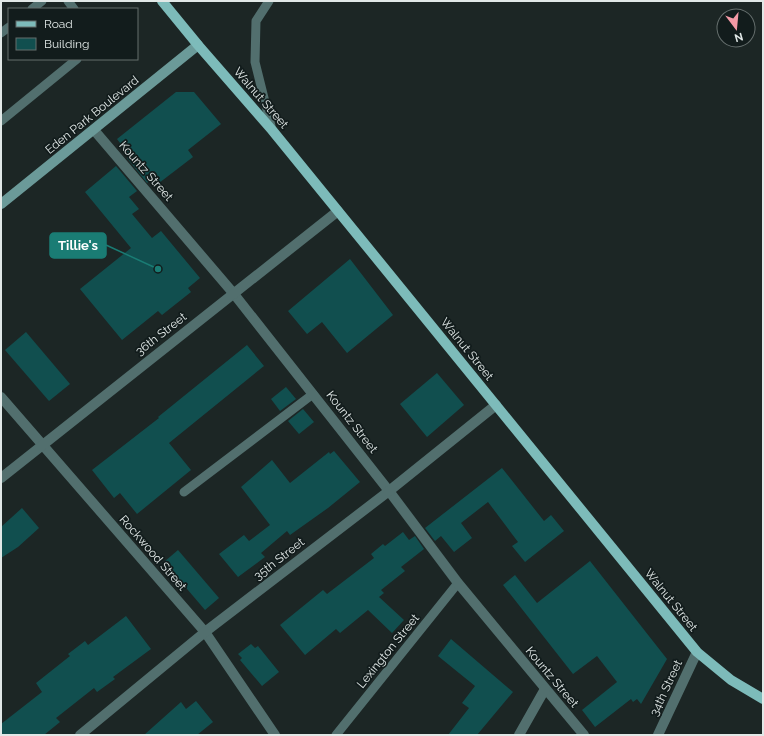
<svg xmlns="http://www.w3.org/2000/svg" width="764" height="736" font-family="Raleway,sans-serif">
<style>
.building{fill:#114f4f}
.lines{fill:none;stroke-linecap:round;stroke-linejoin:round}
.lane{stroke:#526f6e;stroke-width:9}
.street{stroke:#526f6e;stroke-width:10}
.secondary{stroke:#6b9a99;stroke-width:10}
.primary{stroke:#7dbbba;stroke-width:10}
.labels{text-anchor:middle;stroke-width:3.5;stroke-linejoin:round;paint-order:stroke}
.street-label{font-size:12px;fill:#e1e8e7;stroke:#121c1c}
.leader{fill:none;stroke:#1a7c74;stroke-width:1.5}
.callout-dot{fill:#1a7c74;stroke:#121c1c;stroke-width:1.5}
.callout{fill:#1a7c74;stroke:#1a7c74;stroke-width:1.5}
.callout-label{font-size:13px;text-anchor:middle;font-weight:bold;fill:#fff}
</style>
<rect width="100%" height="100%" fill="#1c2625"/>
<g class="building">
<path d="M176,92h18l27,32 -33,26 5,7 -34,26 -5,-6 -7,6 -20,-25 3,-2 -13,-17z"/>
<path d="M116,166l21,25 -8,6 10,12 -7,5 20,24 9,-7 39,47 -12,10 3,4 -29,23 -4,-4 -36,29 -42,-51 51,-41 -46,-56z"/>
<path d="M350,259l43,56 -46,38 -25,-31 -15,12 -19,-23z"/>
<path d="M26,332l44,52 -21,17 -44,-51z"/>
<path d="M247,345l17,21 -95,77 22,27 -54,44 -17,-21 -6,5 -22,-28 67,-52 -1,-1z"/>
<path d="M437,373l27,32 -37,32 -27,-33z"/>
<path d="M286,387l10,12 -16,12 -9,-12z"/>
<path d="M303,409l11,13 -15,12 -11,-13z"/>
<path d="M334,451l26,31 -32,26 -38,27 -3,-4 -26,22 4,4 -27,20 -19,-23 25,-19 5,6 21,-16 -29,-38 31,-27 18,23 39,-31 1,2z"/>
<path d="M502,468l42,53 7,-6 13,16 -39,31 -13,-16 6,-4 -30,-40 -27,21 11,15 -18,14 -13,-16 -6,5 -10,-13z"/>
<path d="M22,508l17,20 -21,19 -17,11v-31z"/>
<path d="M403,532l6,8 6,-4 9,13 -23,18 4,4 -24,19 3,3 -5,4 25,23 -12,13 -24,-23 -28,23 -4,-4 -31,26 -25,-30 43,-35 4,4 47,-36 -3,-4 12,-10 2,2z"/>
<path d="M178,550l41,48 -14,12 -41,-48z"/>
<path d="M590,561l77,98 -26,45 -4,-5 -4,3 -2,-3 -36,28 -13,-17 35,-28 -20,-26 -24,18 -70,-89 12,-10 22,28z"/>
<path d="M126,616l25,33 -38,28 2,2 -18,13 -3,-4 -38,30 4,4 -16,13h-43v-11l41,-32 -6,-9 34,-27 -2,-2 17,-13 3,4z"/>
<path d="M451,639l62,53 -36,43h-29l21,-27 -7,-5 13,-17 -37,-30z"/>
<path d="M251,644l4,4 3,-2 21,26 -17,14 -22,-26 2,-2 -4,-4z"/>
<path d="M196,701l17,21 -16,13h-53l37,-33 5,7z"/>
</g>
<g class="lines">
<g class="lane">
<path d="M68,1l6,8"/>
<path d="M269,1l-13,20 -1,41 17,68"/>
<path d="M32,9l10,-8"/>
<path d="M1,33l8,-6"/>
<path d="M1,121l76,-62"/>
<path d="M184,492l129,-98"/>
<path d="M336,735l122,-152"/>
</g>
<g class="street">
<path d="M94,130l140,164 155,197 69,92 126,152"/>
<path d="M1,397l204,235 70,103"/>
<path d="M1,478l337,-267"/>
<path d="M80,735l125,-103 184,-141 107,-86"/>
<path d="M519,735l26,-46"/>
<path d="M658,735l39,-83"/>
</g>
<path class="secondary" d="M1,204l197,-159"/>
<path class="primary" d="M162,1l36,44 74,85 425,522 34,28 32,19"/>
</g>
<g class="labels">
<g class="street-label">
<text transform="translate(261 98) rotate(49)" y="4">Walnut Street</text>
<text transform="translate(92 115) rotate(-39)" y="4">Eden Park Boulevard</text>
<text transform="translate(146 171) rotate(49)" y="4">Kountz Street</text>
<text transform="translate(161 334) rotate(-38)" y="4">36th Street</text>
<text transform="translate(467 349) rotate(51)" y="4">Walnut Street</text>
<text transform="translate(352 422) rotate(52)" y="4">Kountz Street</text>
<text transform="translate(153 553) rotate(49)" y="4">Rockwood Street</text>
<text transform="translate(279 559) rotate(-38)" y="4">35th Street</text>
<text transform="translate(671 600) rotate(51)" y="4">Walnut Street</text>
<text transform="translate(388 651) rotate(-51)" y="4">Lexington Street</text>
<text transform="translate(552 677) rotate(50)" y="4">Kountz Street</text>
<text transform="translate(666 688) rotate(-65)" y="4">34th Street</text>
</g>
</g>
<path class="leader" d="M158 269L106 245"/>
<circle class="callout-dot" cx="158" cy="269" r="4"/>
<rect class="callout" x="50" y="233" width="56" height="25" rx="4"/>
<g class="callout-label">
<text x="78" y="250">Tillie's</text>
</g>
<rect width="764" height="736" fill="none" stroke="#e1e8e7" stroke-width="4"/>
<rect x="8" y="8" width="130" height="52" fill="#121c1c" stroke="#656e6d"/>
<rect x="16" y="21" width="20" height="6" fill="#7dbbba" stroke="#656e6d"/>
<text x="44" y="28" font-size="12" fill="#e1e8e7">Road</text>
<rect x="16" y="38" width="20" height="12" fill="#114f4f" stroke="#656e6d"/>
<text x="44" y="48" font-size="12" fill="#e1e8e7">Building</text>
<g transform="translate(736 28) rotate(164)"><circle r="19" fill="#121c1c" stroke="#656e6d"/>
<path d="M0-3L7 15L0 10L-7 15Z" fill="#f49aa6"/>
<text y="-6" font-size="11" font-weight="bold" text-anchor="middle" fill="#e1e8e7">N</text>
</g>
</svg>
